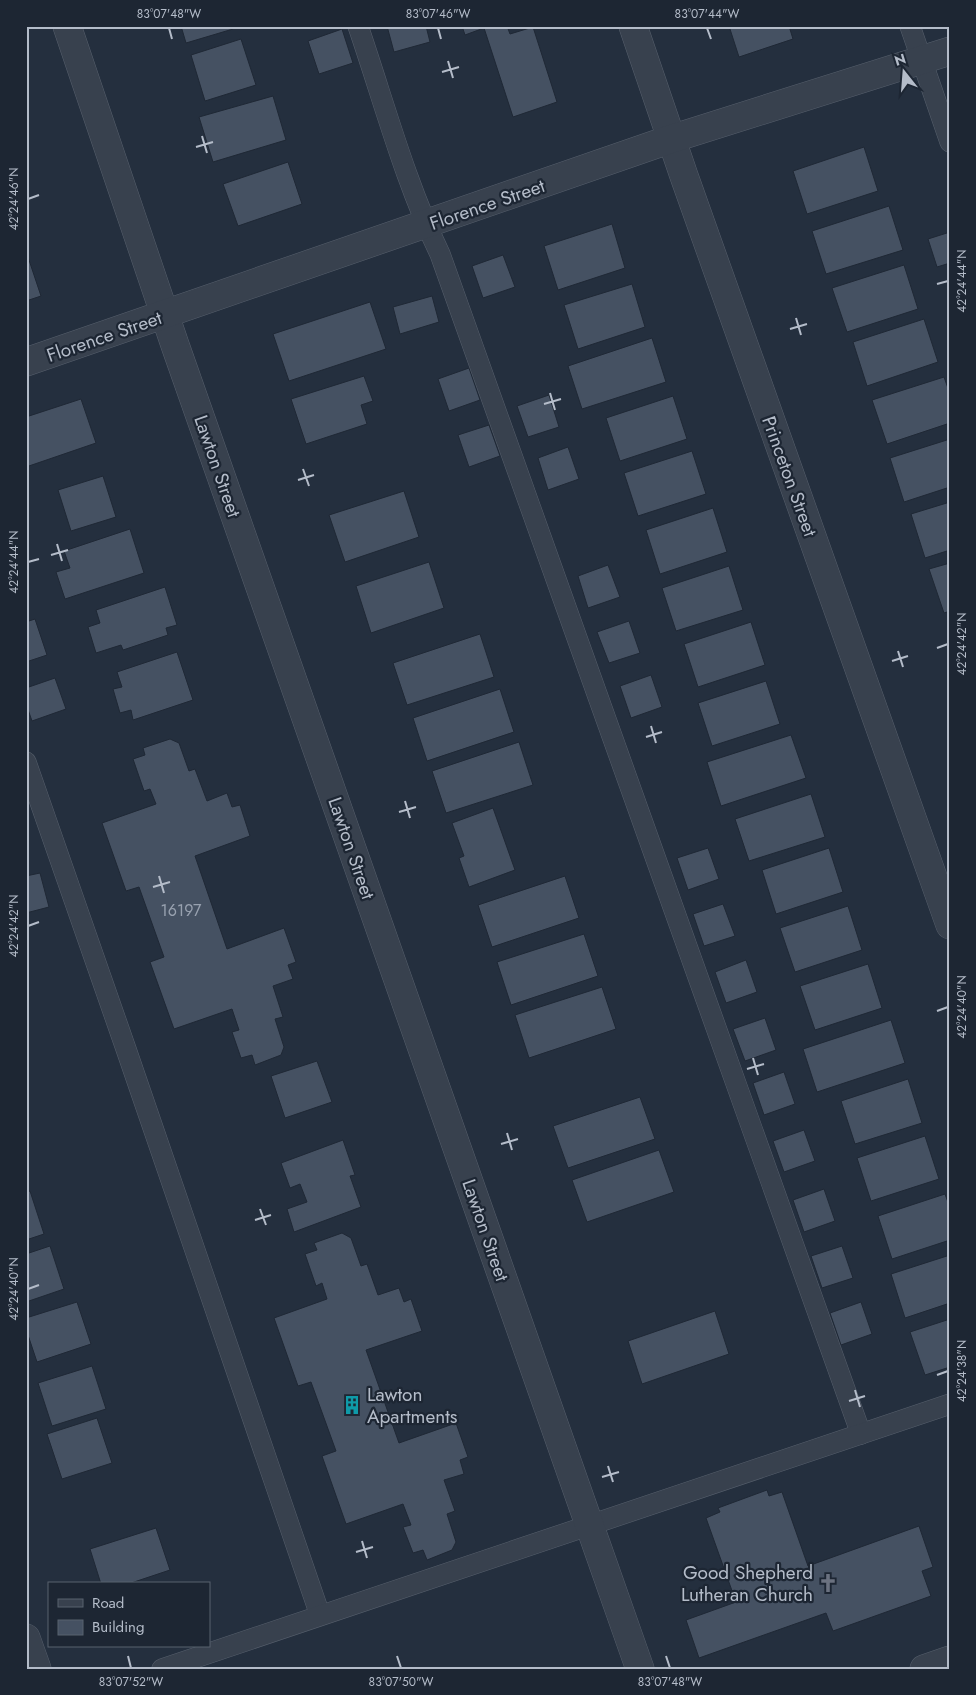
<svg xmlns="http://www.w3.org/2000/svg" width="976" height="1695" font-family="Jost,sans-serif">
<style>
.building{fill:#455162;stroke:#1f2835}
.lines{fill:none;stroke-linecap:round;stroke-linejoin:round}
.service-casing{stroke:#565f6c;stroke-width:21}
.minor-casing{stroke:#565f6c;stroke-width:29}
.tertiary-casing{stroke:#565f6c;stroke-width:29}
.service{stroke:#38414e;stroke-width:20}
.minor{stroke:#38414e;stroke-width:28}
.tertiary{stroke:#38414e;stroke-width:28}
.ticks{fill:none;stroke:#b4bcc9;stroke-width:2}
.labels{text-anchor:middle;stroke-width:4.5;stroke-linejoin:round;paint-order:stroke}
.number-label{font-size:16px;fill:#98a1af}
.street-label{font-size:19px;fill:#b4bcc9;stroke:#1d2633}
.poi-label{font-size:19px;fill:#b4bcc9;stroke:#1d2633;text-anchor:start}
.neatline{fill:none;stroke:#b4bcc9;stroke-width:2}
.ticks-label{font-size:12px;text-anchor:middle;fill:#b4bcc9}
</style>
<rect width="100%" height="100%" fill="#242f3e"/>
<g class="building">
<path d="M181,26h52v3l-47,14z"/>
<path d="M387,26h39l4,16 -36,10z"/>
<path d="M462,26h45l3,8 23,-7 24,75 -44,15 -29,-89 -19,7z"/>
<path d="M729,26h60l4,13 -54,18z"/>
<path d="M342,29l11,34 -34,11 -11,-33z"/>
<path d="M241,39l15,46 -51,16 -14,-46z"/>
<path d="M273,96l13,44 -73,22 -14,-45z"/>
<path d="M864,147l14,44 -71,23 -14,-43z"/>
<path d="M288,162l14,42 -64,22 -15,-42z"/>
<path d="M889,206l14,44 -77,24 -14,-43z"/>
<path d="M612,224l13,44 -67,22 -14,-44z"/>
<path d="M950,232v31l-13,4 -9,-28z"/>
<path d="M26,251l15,45 -15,5z"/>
<path d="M503,255l12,32 -32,11 -11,-32z"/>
<path d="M904,265l14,44 -71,23 -15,-44z"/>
<path d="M632,284l13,43 -67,22 -14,-44z"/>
<path d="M432,296l7,26 -39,12 -7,-27z"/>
<path d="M370,302l16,47 -97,32 -16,-47z"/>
<path d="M924,319l14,43 -71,24 -14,-44z"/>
<path d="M652,338l14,44 -84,27 -14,-43z"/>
<path d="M469,368l11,32 -31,11 -11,-32z"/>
<path d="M364,376l9,25 -12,4 6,19 -61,20 -15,-45z"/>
<path d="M944,377l6,17v29l-63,21 -15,-44z"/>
<path d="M549,395l10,32 -31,10 -11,-31z"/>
<path d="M673,396l14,43 -67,22 -14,-43z"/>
<path d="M81,399l15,44 -70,24v-50z"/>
<path d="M489,425l11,31 -31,11 -11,-32z"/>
<path d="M950,439v48l-46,15 -14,-44z"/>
<path d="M568,447l11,32 -31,11 -10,-32z"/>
<path d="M692,451l14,43 -68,22 -14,-43z"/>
<path d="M103,476l13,41 -45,14 -13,-41z"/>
<path d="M404,491l15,46 -74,25 -16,-47z"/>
<path d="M950,502v48l-25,8 -14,-44z"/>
<path d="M713,508l14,44 -67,22 -14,-44z"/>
<path d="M130,529l14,44 -79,26 -9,-27 14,-4 -6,-17z"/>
<path d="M429,562l15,46 -73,25 -15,-47z"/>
<path d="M950,563v48l-6,2 -15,-44z"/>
<path d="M608,565l12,32 -32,11 -10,-32z"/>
<path d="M729,566l14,44 -67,21 -14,-43z"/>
<path d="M165,587l12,38 -11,3 2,7 -45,15 -2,-5 -25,8 -8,-26 12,-4 -4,-13z"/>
<path d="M35,619l12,36 -21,7v-40z"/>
<path d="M629,621l11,32 -31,10 -12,-31z"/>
<path d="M751,622l14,43 -67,22 -14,-43z"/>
<path d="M480,634l14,43 -87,28 -14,-42z"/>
<path d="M177,652l16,48 -60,20 -2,-10 -11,3 -7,-24 9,-2 -5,-15z"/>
<path d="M651,675l11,32 -31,11 -11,-32z"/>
<path d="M55,678l11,31 -34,12 -6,-17v-16z"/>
<path d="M766,681l14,43 -68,22 -14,-43z"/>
<path d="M500,689l14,43 -87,29 -14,-43z"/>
<path d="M791,735l15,43 -85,28 -14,-44z"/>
<path d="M170,739l9,4 10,28 6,-2 12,32 20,-8 5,14 8,-2 10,31 -55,20 32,93 57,-21 12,34 -8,3 5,14 -20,7 10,31 -8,2 9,28 -3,8 -26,10 -3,-10 -11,3 -9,-26 7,-2 -7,-21 -58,20 -24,-67 14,-5 -25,-70 -13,4 -24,-68 54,-19 -6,-15 -6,2 -11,-32 12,-4 -2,-7z"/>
<path d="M519,742l14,43 -87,28 -14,-42z"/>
<path d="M811,794l14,43 -76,24 -14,-42z"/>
<path d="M493,808l22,62 -46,17 -10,-29 5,-2 -12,-33z"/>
<path d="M708,848l11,31 -31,11 -11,-32z"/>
<path d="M829,848l14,44 -67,22 -14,-44z"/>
<path d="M40,873l9,34 -23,6v-37z"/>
<path d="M565,876l14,42 -87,29 -14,-42z"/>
<path d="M723,904l12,32 -31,10 -11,-32z"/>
<path d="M848,906l14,44 -67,22 -15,-44z"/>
<path d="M584,934l14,42 -87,29 -14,-43z"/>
<path d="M746,960l11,32 -31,11 -11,-31z"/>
<path d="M868,964l14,44 -67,22 -15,-44z"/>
<path d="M602,987l14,42 -87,29 -14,-43z"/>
<path d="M765,1018l11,32 -31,11 -12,-32z"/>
<path d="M891,1020l14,43 -88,29 -14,-43z"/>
<path d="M317,1061l15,41 -47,16 -14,-42z"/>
<path d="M784,1072l11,32 -31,11 -11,-32z"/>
<path d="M908,1079l14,44 -67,21 -14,-43z"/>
<path d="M640,1097l15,42 -87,29 -15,-42z"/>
<path d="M804,1130l11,31 -31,11 -11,-31z"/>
<path d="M925,1136l14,43 -68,22 -14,-43z"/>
<path d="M343,1140l12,35 -5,1 11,31 -67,25 -7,-23 20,-7 -7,-18 -10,4 -9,-25z"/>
<path d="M659,1150l15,42 -87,30 -15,-42z"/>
<path d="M824,1189l11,32 -31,11 -11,-32z"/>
<path d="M30,1191l14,43 -18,6v-48z"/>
<path d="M945,1194l5,14v32l-58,19 -14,-43z"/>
<path d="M342,1233l9,5 10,28 6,-2 11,31 21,-7 5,14 7,-3 11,32 -56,19 33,93 57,-20 12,34 -8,3 4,14 -20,6 11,31 -8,3 9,28 -4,8 -25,10 -4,-10 -10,3 -10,-26 8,-2 -8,-21 -57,20 -24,-68 14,-5 -25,-69 -13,4 -24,-68 53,-19 -5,-16 -6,3 -11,-32 12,-4 -3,-7z"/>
<path d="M50,1246l14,43 -38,13v-48z"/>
<path d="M842,1246l11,32 -31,10 -11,-32z"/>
<path d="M950,1255v48l-45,15 -14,-44z"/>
<path d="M77,1302l14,42 -54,18 -11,-33v-11z"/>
<path d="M861,1302l11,32 -31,11 -11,-32z"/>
<path d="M715,1311l14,43 -87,30 -14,-43z"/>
<path d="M950,1319v48l-25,8 -15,-43z"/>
<path d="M92,1366l14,43 -54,17 -14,-43z"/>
<path d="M97,1418l15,45 -50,16 -15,-45z"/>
<path d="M767,1490l2,6 13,-4 26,74 111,-40 14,41 -11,4 9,25 -98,35 -7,-18 -127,45 -13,-38 50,-18 -30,-84 14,-6 -2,-4z"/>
<path d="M156,1528l14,42 -42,14h-27l-11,-35z"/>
</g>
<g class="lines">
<g class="service-casing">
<g id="service">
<path d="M358,26c26,76 47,156 82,228l421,1180"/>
<path d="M910,26l40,116"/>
<path d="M26,762l100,287 194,566"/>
<path d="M162,1669l788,-265"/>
</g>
</g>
<g class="minor-casing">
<g id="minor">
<path d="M67,26l108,319 465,1324"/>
<path d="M633,26l51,150 266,749"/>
<path d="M26,362l645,-223 279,-88"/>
<path d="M26,1638l11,31"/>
</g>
</g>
<g class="tertiary-casing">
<path id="tertiary" d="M924,1669l26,-9"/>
</g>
<use href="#service" class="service"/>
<use href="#minor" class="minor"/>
<use href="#tertiary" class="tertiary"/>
</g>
<path class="ticks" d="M169,28l3,11M438,28l3,11M707,28l4,11M448,61l5,17M442,72l17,-5M202,136l5,17M196,147l17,-5M28,199l11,-4M937,284l11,-3M796,318l5,17M790,329l17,-5M550,393l5,17M544,404l17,-5M303,469l6,17M298,480l16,-5M57,544l5,17M51,555l17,-5M28,562l11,-3M937,648l11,-4M898,651l5,16M892,661l16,-5M651,726l5,17M646,737l16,-5M405,801l5,17M399,812l17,-5M159,876l5,17M153,887l17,-5M28,926l11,-4M937,1011l11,-4M753,1058l5,17M747,1069l17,-5M507,1133l5,17M501,1144l17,-5M260,1209l6,16M255,1220l16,-5M28,1289l11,-4M937,1375l11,-4M855,1390l5,17M849,1401l16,-5M608,1466l5,16M602,1477l17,-5M362,1541l5,17M356,1552l17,-5M128,1656l3,12M397,1656l4,12M666,1656l4,12"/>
<defs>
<g id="building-bare" transform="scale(1.5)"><path d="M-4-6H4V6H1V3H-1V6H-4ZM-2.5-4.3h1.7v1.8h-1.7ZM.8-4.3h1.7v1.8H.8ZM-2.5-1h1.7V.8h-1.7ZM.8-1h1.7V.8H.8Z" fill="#0f9aa8" stroke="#1d2633" stroke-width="2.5" paint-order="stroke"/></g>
<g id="church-bare" transform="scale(1.5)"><path d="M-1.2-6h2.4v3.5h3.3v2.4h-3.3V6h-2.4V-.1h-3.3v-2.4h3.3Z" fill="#6b7280" stroke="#1d2633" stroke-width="2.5" paint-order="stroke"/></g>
</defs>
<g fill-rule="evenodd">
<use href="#building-bare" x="352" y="1405"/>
<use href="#church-bare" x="828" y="1583"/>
</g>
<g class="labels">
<g class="number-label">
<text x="181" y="916">16197</text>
</g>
<g class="street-label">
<text transform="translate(487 204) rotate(-19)" y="7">Florence Street</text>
<text transform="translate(104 336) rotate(-19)" y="7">Florence Street</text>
<text transform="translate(218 466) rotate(71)" y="7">Lawton Street</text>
<text transform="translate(790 476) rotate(70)" y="7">Princeton Street</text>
<text transform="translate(352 848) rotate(71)" y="7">Lawton Street</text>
<text transform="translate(486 1230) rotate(71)" y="7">Lawton Street</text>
</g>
<g class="poi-label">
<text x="367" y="1401">Lawton<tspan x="367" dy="22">Apartments</tspan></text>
<text x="813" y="1579" text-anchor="end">Good Shepherd<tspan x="813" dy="22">Lutheran Church</tspan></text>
</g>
</g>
<rect width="976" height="1695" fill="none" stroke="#1d2633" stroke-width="55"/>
<rect x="48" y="1582" width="162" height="65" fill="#1d2633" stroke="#59626f"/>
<rect x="58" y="1599" width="25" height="8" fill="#38414e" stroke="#59626f"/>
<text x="92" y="1608" font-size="15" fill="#b4bcc9">Road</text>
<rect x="58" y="1620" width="25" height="15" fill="#455162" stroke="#59626f"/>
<text x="92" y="1632" font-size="15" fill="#b4bcc9">Building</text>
<g transform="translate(904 72) rotate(343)" stroke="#1d2633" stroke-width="4" paint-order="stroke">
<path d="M0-4L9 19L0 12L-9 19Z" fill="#b4bcc9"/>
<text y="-8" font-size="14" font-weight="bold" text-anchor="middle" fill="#b4bcc9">N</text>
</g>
<rect x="28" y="28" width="920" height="1640" class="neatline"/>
<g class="ticks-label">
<text x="169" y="18">83°07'48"W</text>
<text x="438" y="18">83°07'46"W</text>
<text x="707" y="18">83°07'44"W</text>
<text transform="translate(14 199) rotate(-90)" y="4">42°24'46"N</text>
<text transform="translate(962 281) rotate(-90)" y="4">42°24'44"N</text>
<text transform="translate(14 562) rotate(-90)" y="4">42°24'44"N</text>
<text transform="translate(962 644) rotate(-90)" y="4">42°24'42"N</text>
<text transform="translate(14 926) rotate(-90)" y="4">42°24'42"N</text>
<text transform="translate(962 1007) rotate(-90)" y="4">42°24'40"N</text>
<text transform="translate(14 1289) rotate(-90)" y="4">42°24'40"N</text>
<text transform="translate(962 1371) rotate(-90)" y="4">42°24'38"N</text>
<text x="131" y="1686">83°07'52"W</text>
<text x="401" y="1686">83°07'50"W</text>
<text x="670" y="1686">83°07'48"W</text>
</g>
</svg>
